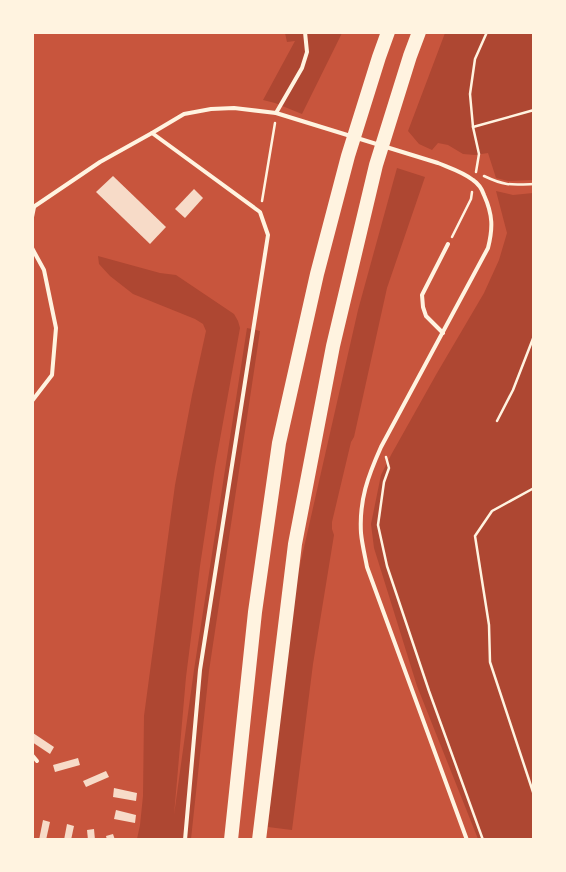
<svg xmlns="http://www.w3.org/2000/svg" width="566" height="872" font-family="Lato,sans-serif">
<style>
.green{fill:#ae4732}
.building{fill:#f7dbc8}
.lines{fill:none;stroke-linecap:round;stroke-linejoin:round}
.path{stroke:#fff3e0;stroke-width:2.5}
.service{stroke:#fff3e0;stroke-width:4}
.trunk{stroke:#fff3e0;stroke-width:14}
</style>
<rect width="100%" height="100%" fill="#c8553d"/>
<g class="green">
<path d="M285,33h57l-40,81 -27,-11 -12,-3 32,-59 -8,1z"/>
<path d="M445,33h88v147l-25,1 -12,-3 -8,-25 -13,2 -12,-1 -15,-9 -10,-2 -6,7 -13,-6 -11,-13z"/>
<path d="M397,168l28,9 -38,111 -33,149 -3,5 -19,80v7l2,6 -21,129 -21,166 -24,-3 22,-218 68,-299z"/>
<path d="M496,191l17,4 20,-2v646h-55l-61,-153 -43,-138 -3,-24 10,-49 10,-20 46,-82 47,-80 15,-33 8,-27z"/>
<path d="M98,256l62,17 16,2 58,39 4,7 2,7 -25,139 -15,99 -14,111 -12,138 20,-145 53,-342 13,3 -51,340 -18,168h-54l3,-14 3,-29 1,-80 31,-231 17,-90 14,-64 -3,-7 -8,-5 -62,-25 -23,-18 -11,-12z"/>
</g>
<g class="building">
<path d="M113,176l53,51 -16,17 -54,-52z"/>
<path d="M194,189l9,9 -18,20 -10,-9z"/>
<path d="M33,733l21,14 -4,7 -18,-12z"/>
<path d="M78,758l2,7 -25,7 -2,-7z"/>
<path d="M106,771l3,6 -23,10 -3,-6z"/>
<path d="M114,788l23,5 -1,8 -23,-4z"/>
<path d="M116,810l20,5 -1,8 -21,-4z"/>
<path d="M43,820l7,2 -4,18h-7z"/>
<path d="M67,824l7,2 -3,14h-7z"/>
<path d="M94,829l1,11h-7l-1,-10z"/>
<path d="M113,834l2,6h-8l-1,-4z"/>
</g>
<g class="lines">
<g class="path">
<path d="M473,127l61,-17"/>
<path d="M476,172l3,-18 -6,-27 -3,-33 5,-35 12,-27"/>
<path d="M484,176c21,10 27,9 50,8"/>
<path d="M262,201l13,-78"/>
<path d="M452,237l19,-38 1,-7"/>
<path d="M497,421l16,-31 21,-54"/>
<path d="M386,457l3,11 -5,14 -6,43 9,41 42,125 54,149"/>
<path d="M534,488l-42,23 -17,25 14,89 1,37 44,133"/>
</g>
<g class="service">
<path d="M276,113l26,-45 5,-16 -2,-20"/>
<path d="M152,133l108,79 8,23 -68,435 -15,170"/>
<path d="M32,208l68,-46 52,-29 32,-19 27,-5 23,-1 42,5 162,50c12,5 25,9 35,17 6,4 9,9 11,15 9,20 9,33 4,53l-107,199c-13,29 -22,53 -20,86 1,11 4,23 6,34l100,273"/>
<path d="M32,217l2,-10"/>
<path d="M32,248l12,22 12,58 -4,47 -20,26"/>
<path d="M443,333l-17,-17 -3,-9 -1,-12 26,-51"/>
<path d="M32,755l5,6"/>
</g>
<g class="trunk">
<path d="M231,840l24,-228 24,-169 38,-169 31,-118 31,-99 9,-25"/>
<path d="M259,840l36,-296 38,-198 43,-181 34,-109 9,-24"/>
</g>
</g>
<rect width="566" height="872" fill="none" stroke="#fff3e0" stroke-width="68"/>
</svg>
